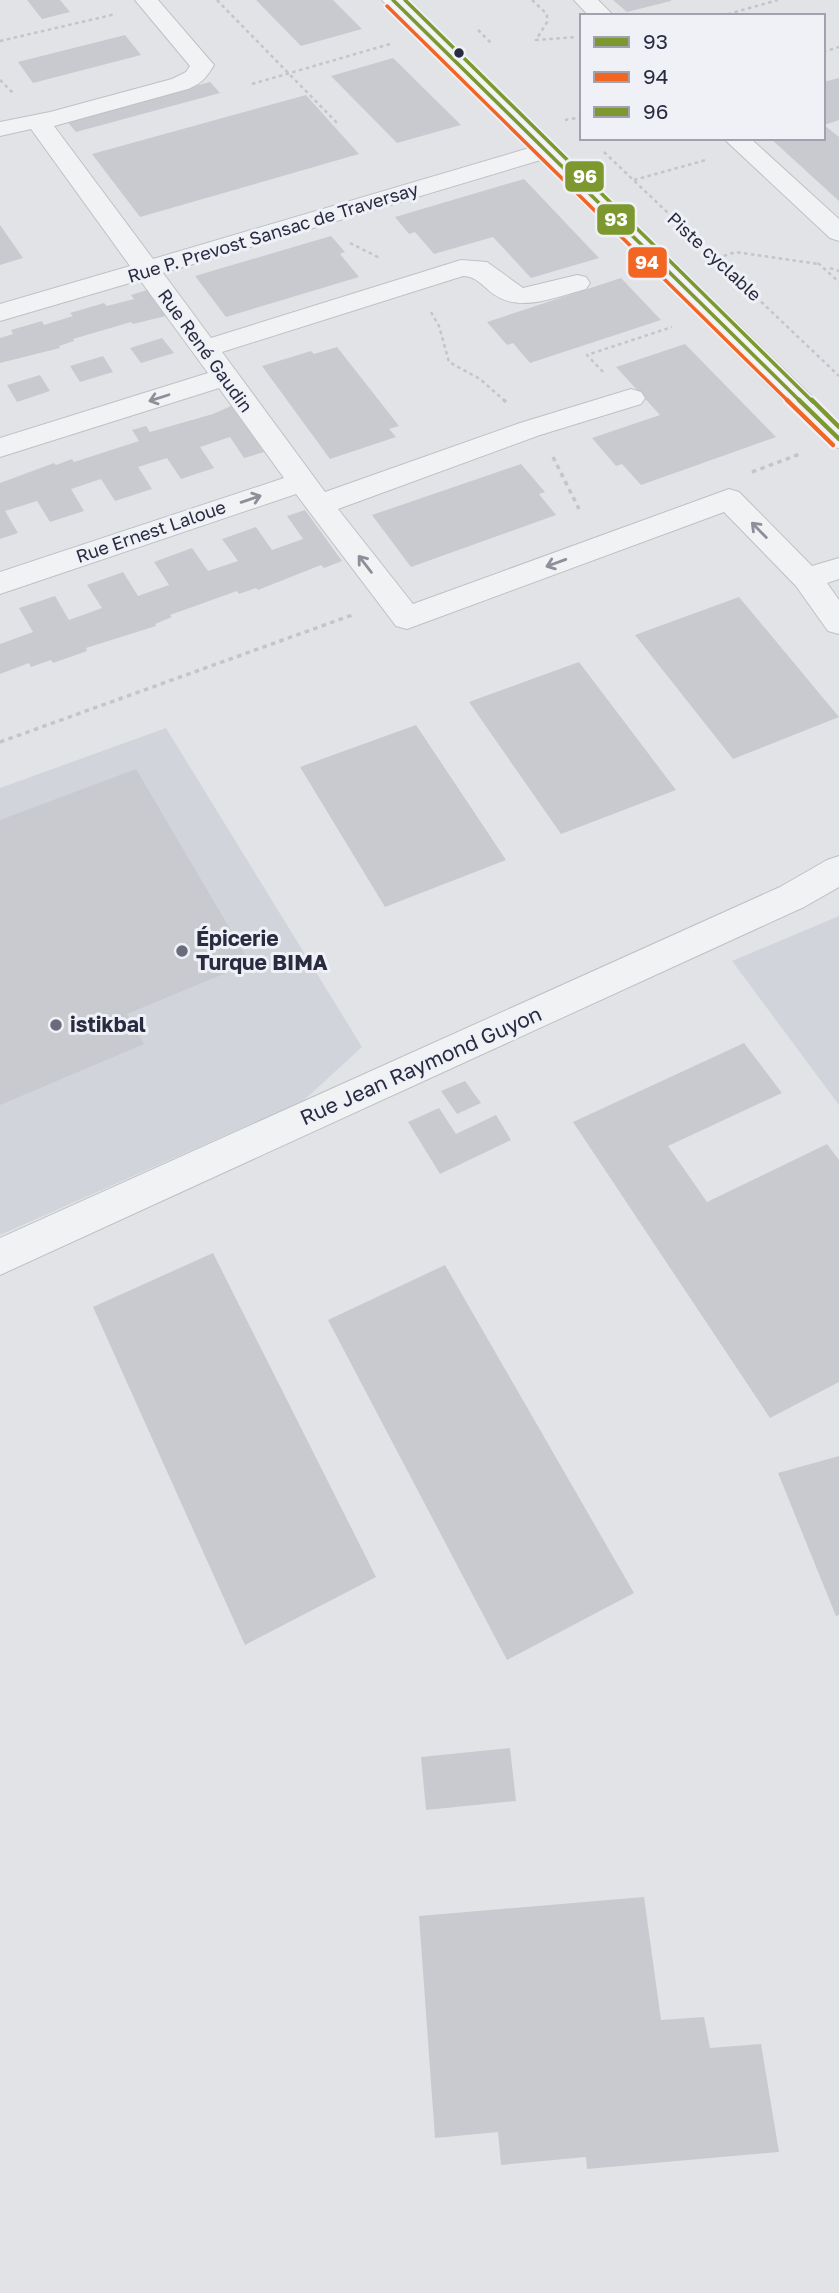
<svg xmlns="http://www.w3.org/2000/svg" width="839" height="2293" font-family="'Golos Text',sans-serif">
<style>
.built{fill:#d2d4dc}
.building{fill:#c9cacf}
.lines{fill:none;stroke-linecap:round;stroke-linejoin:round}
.minor-casing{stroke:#bfc0c5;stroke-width:2}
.major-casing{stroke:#bec0c5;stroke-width:2}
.path-far1{stroke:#c4c4ca;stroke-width:2.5;stroke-dasharray:3.5 3.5;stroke-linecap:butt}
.path{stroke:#c4c4ca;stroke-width:3.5;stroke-dasharray:4.5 4.5;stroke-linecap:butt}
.minor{fill:#f1f2f4;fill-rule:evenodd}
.major{fill:#f6f6f6;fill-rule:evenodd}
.bus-1-far1-casing{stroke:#f0f1f7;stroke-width:7}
.bus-1-casing{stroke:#f0f1f7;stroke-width:9}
.bus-2-far1-casing{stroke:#f0f1f7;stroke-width:7}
.bus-2-casing{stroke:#f0f1f7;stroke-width:9}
.bus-3-far1-casing{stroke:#f0f1f7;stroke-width:7}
.bus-3-casing{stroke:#f0f1f7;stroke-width:9}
.bus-1-far1{stroke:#7c982e;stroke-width:3.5}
.bus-1{stroke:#7c982e;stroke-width:4.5}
.bus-2-far1{stroke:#f26522;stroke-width:3.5}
.bus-2{stroke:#f26522;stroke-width:4.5}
.bus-3-far1{stroke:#7c982e;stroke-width:3.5}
.bus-3{stroke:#7c982e;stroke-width:4.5}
.oneway{stroke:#8d8f9a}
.bus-dot{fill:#292c41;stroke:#f0f1f7;stroke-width:2.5}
.poi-dot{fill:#6a6c7b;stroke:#f0f1f7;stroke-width:2.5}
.labels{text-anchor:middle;stroke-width:6;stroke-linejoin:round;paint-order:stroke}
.far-street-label{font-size:18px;fill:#292c41;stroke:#f0f1f7}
.poi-label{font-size:21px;font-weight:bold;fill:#292c41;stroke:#f0f1f7;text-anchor:start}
.street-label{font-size:21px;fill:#292c41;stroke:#f0f1f7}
.line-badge{stroke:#f0f1f7;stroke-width:2.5}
.badge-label{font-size:19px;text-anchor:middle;font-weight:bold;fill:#fff}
</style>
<rect width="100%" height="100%" fill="#e2e3e7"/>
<g class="built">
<path d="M166,728l196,319 -59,54 -303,134v-447z"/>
<path d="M839,916v189l-107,-144z"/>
</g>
<g class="building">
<path d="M27,0h33l10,12 -28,7z"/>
<path d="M256,0h77l29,29 -61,17z"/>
<path d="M613,0h58v1l-44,11z"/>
<path d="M125,35l16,20 -108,28 -15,-21z"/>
<path d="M393,58l68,67 -64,18 -66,-67z"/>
<path d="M839,78v42l-15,5 15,12v64l-69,-63h53v-56z"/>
<path d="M210,82l10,11 -144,39 -10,-12z"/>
<path d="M306,95l53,59 -219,63 -48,-63z"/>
<path d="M524,179l75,79 -68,20 -38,-41 -59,17 -19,-22 -6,2 -14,-17z"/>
<path d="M0,225l23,33 -23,7z"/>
<path d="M331,236l14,16 -5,2 19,23 -133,40 -31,-41z"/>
<path d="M621,278l40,42 -131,43 -17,-20 -6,2 -20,-23z"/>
<path d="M147,290l19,26 -33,8 -2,-2 -58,17 1,2 -15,5 1,2 -60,15v-25l13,-4 -2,-4 31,-9 2,4 29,-9 -3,-3 34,-10 3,3 27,-7 -3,-4z"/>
<path d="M162,338l12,15 -33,10 -11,-15z"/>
<path d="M685,344l91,93 -135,48 -19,-21 -6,2 -24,-28 68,-23 -44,-48z"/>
<path d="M337,347l62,79 -10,3 7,8 -66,22 -68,-93 49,-15 3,3z"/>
<path d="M103,356l10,16 -33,10 -10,-16z"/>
<path d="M40,375l10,16 -33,11 -10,-17z"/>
<path d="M231,406l33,46 -20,6 -14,-21 -30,10 14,21 -33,11 -14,-21 -29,9 14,22 -37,12 -14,-22 -30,10 13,22 -34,11 -13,-21 -32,10 13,22 -18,6v-56l54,-20 2,2 16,-6 2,3 65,-21 -7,-11 14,-4 4,6 63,-18z"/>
<path d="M521,464l24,28 -6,2 17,21 -145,52 -39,-52z"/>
<path d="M305,510l37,51 -18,7 -3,-3 -63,25 -2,-2 -17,6 -2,-3 -67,24 2,2 -17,7 1,2 -70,22 1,3 -34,12 -2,-3 -20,7 -2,-4 -29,11v-30l33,-12 -14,-24 36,-12 14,24 33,-12 -15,-23 36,-13 15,24 31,-11 -15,-23 38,-14 16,23 30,-10 -16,-22 34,-12 16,23 31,-11 -16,-23z"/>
<path d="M739,597l100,120 -106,42 -98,-124z"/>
<path d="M579,662l97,128 -115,44 -92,-132z"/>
<path d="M416,725l90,135 -121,47 -85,-140z"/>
<path d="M136,769l114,194 -123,51 17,30 -144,61v-285z"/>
<path d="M744,1043l38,50 -114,53 39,56 120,-58 12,16v222l-69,36 -197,-296z"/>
<path d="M465,1081l16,22 -24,11 -16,-23z"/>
<path d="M439,1108l17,26 40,-19 15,25 -71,34 -32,-52z"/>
<path d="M213,1253l163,324 -131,68 -152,-338z"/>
<path d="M445,1265l189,328 -127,67 -179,-340z"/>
<path d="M839,1456v159l-3,1 -58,-143z"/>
<path d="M510,1748l6,53 -90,9 -5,-53z"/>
<path d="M644,1897l17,123 43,-3 6,31 51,-4 18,108 -192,17 -1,-12 -85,8 -3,-33 -63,6 -16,-222z"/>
</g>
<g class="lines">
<g class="minor-casing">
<g id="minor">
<path d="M135,0h23l56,65c-8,13 -12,18 -26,24l-134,37 99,133 383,-113 9,-2 9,2 3,5 -3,5 -391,117 48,65 250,-78 26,2 36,26 54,-13 9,2 4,6 -4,6c-28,7 -64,24 -91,6 -11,-7 -18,-19 -32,-19l-241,76 103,140 195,-69 111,-34 10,3 4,6 -4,6 -101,31 -202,74 75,95 316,-115 10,3 73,74 27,-8v21l-12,4 12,17v34l-11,-3 -32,-45 -72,-74 -317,117 -11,-3 -100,-132 -296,100v-22l284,-94 -65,-90 -219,69v-19l208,-65 -68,-93 -140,41v-17l130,-38 -99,-137 -31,7v-14l50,-10 122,-33 14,-7 4,-6z"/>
<path d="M574,0h24l16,16h-25z"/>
<path d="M723,138h27l89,81v22l-9,-3z"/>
<path d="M839,856v31l-35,20 -804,368v-37l780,-351 47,-27z"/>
</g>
</g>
<g class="major-casing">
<path id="major" d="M382,0h24l433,423v25l-10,-2z"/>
</g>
<g class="path-far1">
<path d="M217,0l121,124"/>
<path d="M532,0l15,14v8l-11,18 41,-3"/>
<path d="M721,16l57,-16"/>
<path d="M478,30l13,13"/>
<path d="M0,41l116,-27"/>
<path d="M823,52l16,-5"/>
<path d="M0,80l13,13"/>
<path d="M252,84l138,-40"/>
<path d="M565,120l17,-3"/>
<path d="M604,152l235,224"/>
<path d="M634,180l72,-20"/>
<path d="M350,243l30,15"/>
<path d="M717,258l19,-6 82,12"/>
<path d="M818,263l21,19"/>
<path d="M830,268l9,3"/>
<path d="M431,312l8,14 10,36 31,17 26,23"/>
<path d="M603,372l-16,-17 85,-28"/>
</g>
<g class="path">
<path d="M504,400l2,2"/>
<path d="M553,457l26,52"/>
<path d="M752,472l48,-18"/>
<path d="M0,742l355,-128"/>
</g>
<use href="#minor" class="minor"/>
<use href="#major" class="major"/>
<g class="bus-1-far1-casing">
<path id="bus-1-far1" d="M393,0l408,402"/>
</g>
<g class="bus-1-casing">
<path id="bus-1" d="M799,400l40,39"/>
</g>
<g class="bus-2-far1-casing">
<path id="bus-2-far1" d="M387,6l402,396"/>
</g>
<g class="bus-2-casing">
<path id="bus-2" d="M787,400l46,45"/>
</g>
<g class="bus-3-far1-casing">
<path id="bus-3-far1" d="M405,0l408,402"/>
</g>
<g class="bus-3-casing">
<path id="bus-3" d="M812,400l27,27"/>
</g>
<use href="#bus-1-far1" class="bus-1-far1"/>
<use href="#bus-1" class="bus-1"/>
<use href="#bus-2-far1" class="bus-2-far1"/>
<use href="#bus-2" class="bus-2"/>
<use href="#bus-3-far1" class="bus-3-far1"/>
<use href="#bus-3" class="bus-3"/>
</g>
<defs><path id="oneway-shaft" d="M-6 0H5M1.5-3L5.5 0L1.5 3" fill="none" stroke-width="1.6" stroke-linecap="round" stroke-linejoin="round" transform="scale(1.75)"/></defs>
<g class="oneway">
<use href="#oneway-shaft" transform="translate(159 398) rotate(162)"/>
<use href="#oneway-shaft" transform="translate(251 499) rotate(-19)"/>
<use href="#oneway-shaft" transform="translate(759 530) rotate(-134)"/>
<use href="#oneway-shaft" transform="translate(556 563) rotate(160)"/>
<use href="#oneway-shaft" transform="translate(365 564) rotate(-128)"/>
</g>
<circle class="bus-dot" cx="459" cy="53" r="6"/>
<g class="poi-dot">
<circle cx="182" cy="951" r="7"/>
<circle cx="56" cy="1025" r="7"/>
</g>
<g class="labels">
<g class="far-street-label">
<text transform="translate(273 233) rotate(-17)" y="6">Rue P. Prevost Sansac de Traversay</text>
<text transform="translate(714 257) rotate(43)" y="6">Piste cyclable</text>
<text transform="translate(205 351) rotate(54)" y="6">Rue René Gaudin</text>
<text transform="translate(151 532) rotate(-19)" y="6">Rue Ernest Laloue</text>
</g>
<g class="poi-label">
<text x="196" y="946">Épicerie<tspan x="196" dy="24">Turque BIMA</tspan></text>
<text x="70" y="1032">istikbal</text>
</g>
<g class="street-label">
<text transform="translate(421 1066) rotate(-24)" y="7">Rue Jean Raymond Guyon</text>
</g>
</g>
<g class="line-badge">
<rect x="564" y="160" width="41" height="33" rx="7" fill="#7c982e"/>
<rect x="596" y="203" width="40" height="33" rx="7" fill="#7c982e"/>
<rect x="627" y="246" width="41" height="33" rx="7" fill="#f26522"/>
</g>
<g class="badge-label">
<text x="585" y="183">96</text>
<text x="616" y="226">93</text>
<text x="647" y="269">94</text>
</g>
<rect x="580" y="14" width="245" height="126" fill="#f0f1f7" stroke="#a0a2ae" stroke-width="2"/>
<rect x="594" y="37" width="35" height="10" fill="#7c982e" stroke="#a0a2ae" stroke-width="2"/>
<text x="643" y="49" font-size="21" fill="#292c41">93</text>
<rect x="594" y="72" width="35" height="10" fill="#f26522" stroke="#a0a2ae" stroke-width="2"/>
<text x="643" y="84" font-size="21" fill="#292c41">94</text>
<rect x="594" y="107" width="35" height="10" fill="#7c982e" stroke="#a0a2ae" stroke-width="2"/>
<text x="643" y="119" font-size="21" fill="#292c41">96</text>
</svg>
